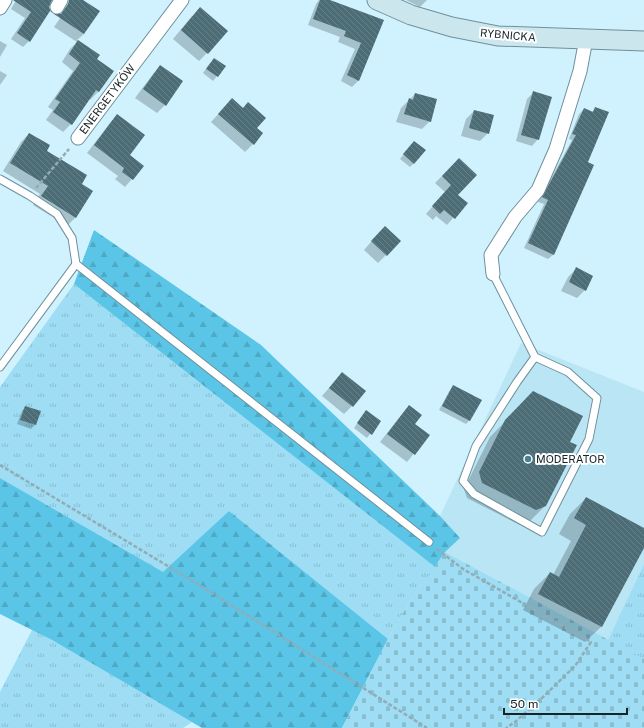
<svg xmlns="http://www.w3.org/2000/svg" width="644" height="728" font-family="'Public Sans',sans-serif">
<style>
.built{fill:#bae5f4}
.grass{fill:url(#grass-tufts)}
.forest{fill:url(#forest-firs)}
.cemetery{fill:url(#cemetery-stones)}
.shadow{fill:#0003}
.building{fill:url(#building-back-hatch)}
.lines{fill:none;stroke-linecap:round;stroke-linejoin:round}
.lane-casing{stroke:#6f909b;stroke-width:9}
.street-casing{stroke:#6f909b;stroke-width:15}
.secondary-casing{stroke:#6f909b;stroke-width:21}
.path{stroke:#91acb6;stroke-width:2.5;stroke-dasharray:4 2;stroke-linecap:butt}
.lane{stroke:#fff;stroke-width:7}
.street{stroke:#fff;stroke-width:13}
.secondary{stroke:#cce6ee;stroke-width:19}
.poi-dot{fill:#438296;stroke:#fff;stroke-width:1.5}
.labels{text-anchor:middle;stroke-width:4;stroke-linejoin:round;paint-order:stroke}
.street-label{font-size:11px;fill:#172429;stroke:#fff}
.poi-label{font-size:11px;fill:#172429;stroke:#fff;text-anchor:start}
</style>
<defs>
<pattern id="grass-tufts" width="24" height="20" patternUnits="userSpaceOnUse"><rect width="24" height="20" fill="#9eddf3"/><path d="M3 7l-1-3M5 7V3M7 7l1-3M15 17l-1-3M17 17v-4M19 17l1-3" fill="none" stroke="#87bed0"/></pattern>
<pattern id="forest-firs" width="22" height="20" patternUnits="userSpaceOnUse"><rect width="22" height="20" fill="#5ac5e6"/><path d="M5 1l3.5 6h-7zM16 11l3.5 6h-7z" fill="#4ea9c5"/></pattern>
<pattern id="cemetery-stones" width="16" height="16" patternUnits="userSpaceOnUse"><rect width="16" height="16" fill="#9eddf3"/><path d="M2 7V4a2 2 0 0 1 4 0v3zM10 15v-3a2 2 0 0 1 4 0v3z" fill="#87bed0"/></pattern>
<pattern id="building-back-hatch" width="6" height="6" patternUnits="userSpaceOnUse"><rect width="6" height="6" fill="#4c6c76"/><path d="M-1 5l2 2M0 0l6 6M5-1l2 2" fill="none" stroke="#678088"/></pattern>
</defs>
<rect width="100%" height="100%" fill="#cff2fe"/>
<path class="built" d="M521,343l123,49v172l-36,76 -163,-88 14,-14 -19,-22z"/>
<g class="grass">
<path d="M74,284l361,283 -27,37 -20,35 -159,-128 -65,62 -164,-95v-91z"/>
<path d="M644,564v164l-52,-64 16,-24z"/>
<path d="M32,630l20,10 140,82 -9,6h-183v-36z"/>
</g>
<g class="forest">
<path d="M94,230l167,115 179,171 20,22 -15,14 -10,15 -361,-283z"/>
<path d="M0,478l163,94 66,-61 159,128 -46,89h-140l-150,-88 -52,-26z"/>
</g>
<path class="cemetery" d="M445,552l199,107v69h-302l46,-89 20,-35z"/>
<g class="shadow">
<path d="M16,0h35l-22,41 -6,6 -12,-8 14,-21 -14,-9z"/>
<path d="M74,0h7l3,34 -7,6 21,15 -3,4 18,13 -15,20 -8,8 -1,-2 -18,26 -8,8 -17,-12 7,-10 -5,-3 25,-36 -11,-9 8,-13 7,-7 -23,-15 15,-22z"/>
<path d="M319,0h9l55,21 -25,60 -6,6 -11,-6 14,-32 -17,-7 2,-5 -32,-12 8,-21z"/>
<path d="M406,0h21l-7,7z"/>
<path d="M192,16l15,37 -8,8 -26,-22z"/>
<path d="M0,41l7,4 -7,12z"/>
<path d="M210,63l14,4 -11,14 -10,-8z"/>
<path d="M161,66l21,15 -17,24 -8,8 -22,-15 18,-24z"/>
<path d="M0,71l7,4 -7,10z"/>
<path d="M533,93l5,46 -6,7 -16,-5 11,-42z"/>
<path d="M415,94l15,27 -8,8 -26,-7 5,-14z"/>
<path d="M224,108l29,36 -8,8 -34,-30z"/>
<path d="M596,108l-10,55 6,2 -39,90 -5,4 -24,-11 20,-44 -6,-2 34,-62 -3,-1 10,-25 5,-5 7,4z"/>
<path d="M474,111l14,22 -8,8 -19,-5 5,-17z"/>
<path d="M117,115l12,41 14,10 -18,21 -10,-8 3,-3 -31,-23 23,-30z"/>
<path d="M29,134l51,50 11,7 -16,27 -8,8 -34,-21 7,-11 -37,-23 18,-29z"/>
<path d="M410,146l4,17 -4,4 -10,-8z"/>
<path d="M452,166l4,29 10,8 -19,22 -11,-9 -3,4 -7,-6 19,-22 -10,-9z"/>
<path d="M377,235l9,20 -8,8 -14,-13z"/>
<path d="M576,269l9,21 -8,8 -16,-7 7,-14z"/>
<path d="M342,373l10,33 -8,8 -22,-18z"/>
<path d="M454,386l16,34 -4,4 -27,-14 11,-20z"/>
<path d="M409,406l5,18 15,11 -22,27 -27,-20 22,-28z"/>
<path d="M25,407l14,4 -4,14 -4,4 -14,-5 5,-13z"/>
<path d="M518,408l51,34 -24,64 -16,16 -9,3 -53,-27 -3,-9 26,-52z"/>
<path d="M363,415l17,6 -13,17 -13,-10z"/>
<path d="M586,498l58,31v16l-43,82 -16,15 -62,-32 11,-21 16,-16 3,2 18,-34 -12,-7 11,-20z"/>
</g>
<g class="building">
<path d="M13,0h39l-3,7 2,5 -1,-1 -20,31 -13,-9 14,-21z"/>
<path d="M69,0h14l17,11 -16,23 -30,-20h7l7,-10z"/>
<path d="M320,0h10l54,20 -25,61 -12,-6 14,-32 -17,-7 2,-5 -33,-12z"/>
<path d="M200,7l28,24 -20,23 -27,-24z"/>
<path d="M78,40l22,15 -3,4 17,12 -15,21 -3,-2 -24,35 -19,-13 7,-10 -5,-3 25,-36 -11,-9z"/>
<path d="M214,58l12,8 -8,11 -12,-8z"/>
<path d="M160,65l23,16 -17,25 -23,-17z"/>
<path d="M533,91l19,6 -13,43 -18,-5z"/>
<path d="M415,93l22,6 -6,23 -27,-8 5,-16 4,2z"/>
<path d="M232,98l11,10 5,-6 18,16 -9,10 6,5 -9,12 -36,-31z"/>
<path d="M595,107l14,5 -21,50 6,3 -40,90 -26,-12 20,-43 -6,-3 34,-62 -4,-1 12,-26 9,4z"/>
<path d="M474,110l20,5 -5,19 -20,-6z"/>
<path d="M117,114l28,21 -15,20 14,11 -11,14 -11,-8 2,-4 -30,-23z"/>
<path d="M29,133l21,12 -3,6 40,24 -5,9 11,7 -17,27 -35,-22 7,-10 -38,-23z"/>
<path d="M414,141l12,9 -12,14 -11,-10z"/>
<path d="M459,158l18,17 -19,20 10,8 -13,16 -11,-9 -4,4 -8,-8 19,-21 -9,-9z"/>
<path d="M385,226l16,15 -14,15 -16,-15z"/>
<path d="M576,267l17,9 -7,15 -17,-9z"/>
<path d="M342,372l24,19 -13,16 -24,-19z"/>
<path d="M453,385l29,15 -12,21 -28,-15z"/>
<path d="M533,391l50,25 -13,26 7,3 -31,61 -10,4 -54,-27 -3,-11 26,-52z"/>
<path d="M409,405l13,10 -7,9 15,11 -15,20 -28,-21z"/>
<path d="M25,406l16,5 -5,14 -16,-5z"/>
<path d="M366,410l15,11 -9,14 -15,-12z"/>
<path d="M586,497l58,31v20l-42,79 -64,-33 12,-22 9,5 27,-52 -12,-7z"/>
</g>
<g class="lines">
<g class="lane-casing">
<g id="lane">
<path d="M0,179l30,17 27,18 15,24 4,26 353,278"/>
<path d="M493,274l42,83 -18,25 -41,64 -13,35 11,13 68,38 47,-93 8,-41 -29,-26 -33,-15"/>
<path d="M0,367l76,-103"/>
</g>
</g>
<g class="street-casing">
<g id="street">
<path d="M57,7l4,-7"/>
<path d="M0,8l5,-8"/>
<path d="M78,138l104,-138"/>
<path d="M493,274l-2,-19 24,-38 23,-27 18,-41 24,-78 6,-32"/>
</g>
</g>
<g class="secondary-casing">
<path id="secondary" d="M377,0l34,15 41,12 46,9 146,5"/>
</g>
<g class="path">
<path d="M36,188l33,-39"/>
<path d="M0,465l196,118 231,145"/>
<path d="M437,549l26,20 128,73 -16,24 -33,32 -27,24 -9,6"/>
</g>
<use href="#lane" class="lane"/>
<use href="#street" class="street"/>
<use href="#secondary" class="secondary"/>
</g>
<circle class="poi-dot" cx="528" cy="459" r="4"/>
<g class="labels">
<g class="street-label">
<text transform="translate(508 35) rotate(5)" y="4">RYBNICKA</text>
<text transform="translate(107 99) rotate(-53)" y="4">ENERGETYKÓW</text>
</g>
<g class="poi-label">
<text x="536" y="463">MODERATOR</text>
</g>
</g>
<path d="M504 708v6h123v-6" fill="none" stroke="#172429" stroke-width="2"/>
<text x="510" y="708" font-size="12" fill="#172429" stroke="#ffffff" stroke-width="3" paint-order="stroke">50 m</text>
</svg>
